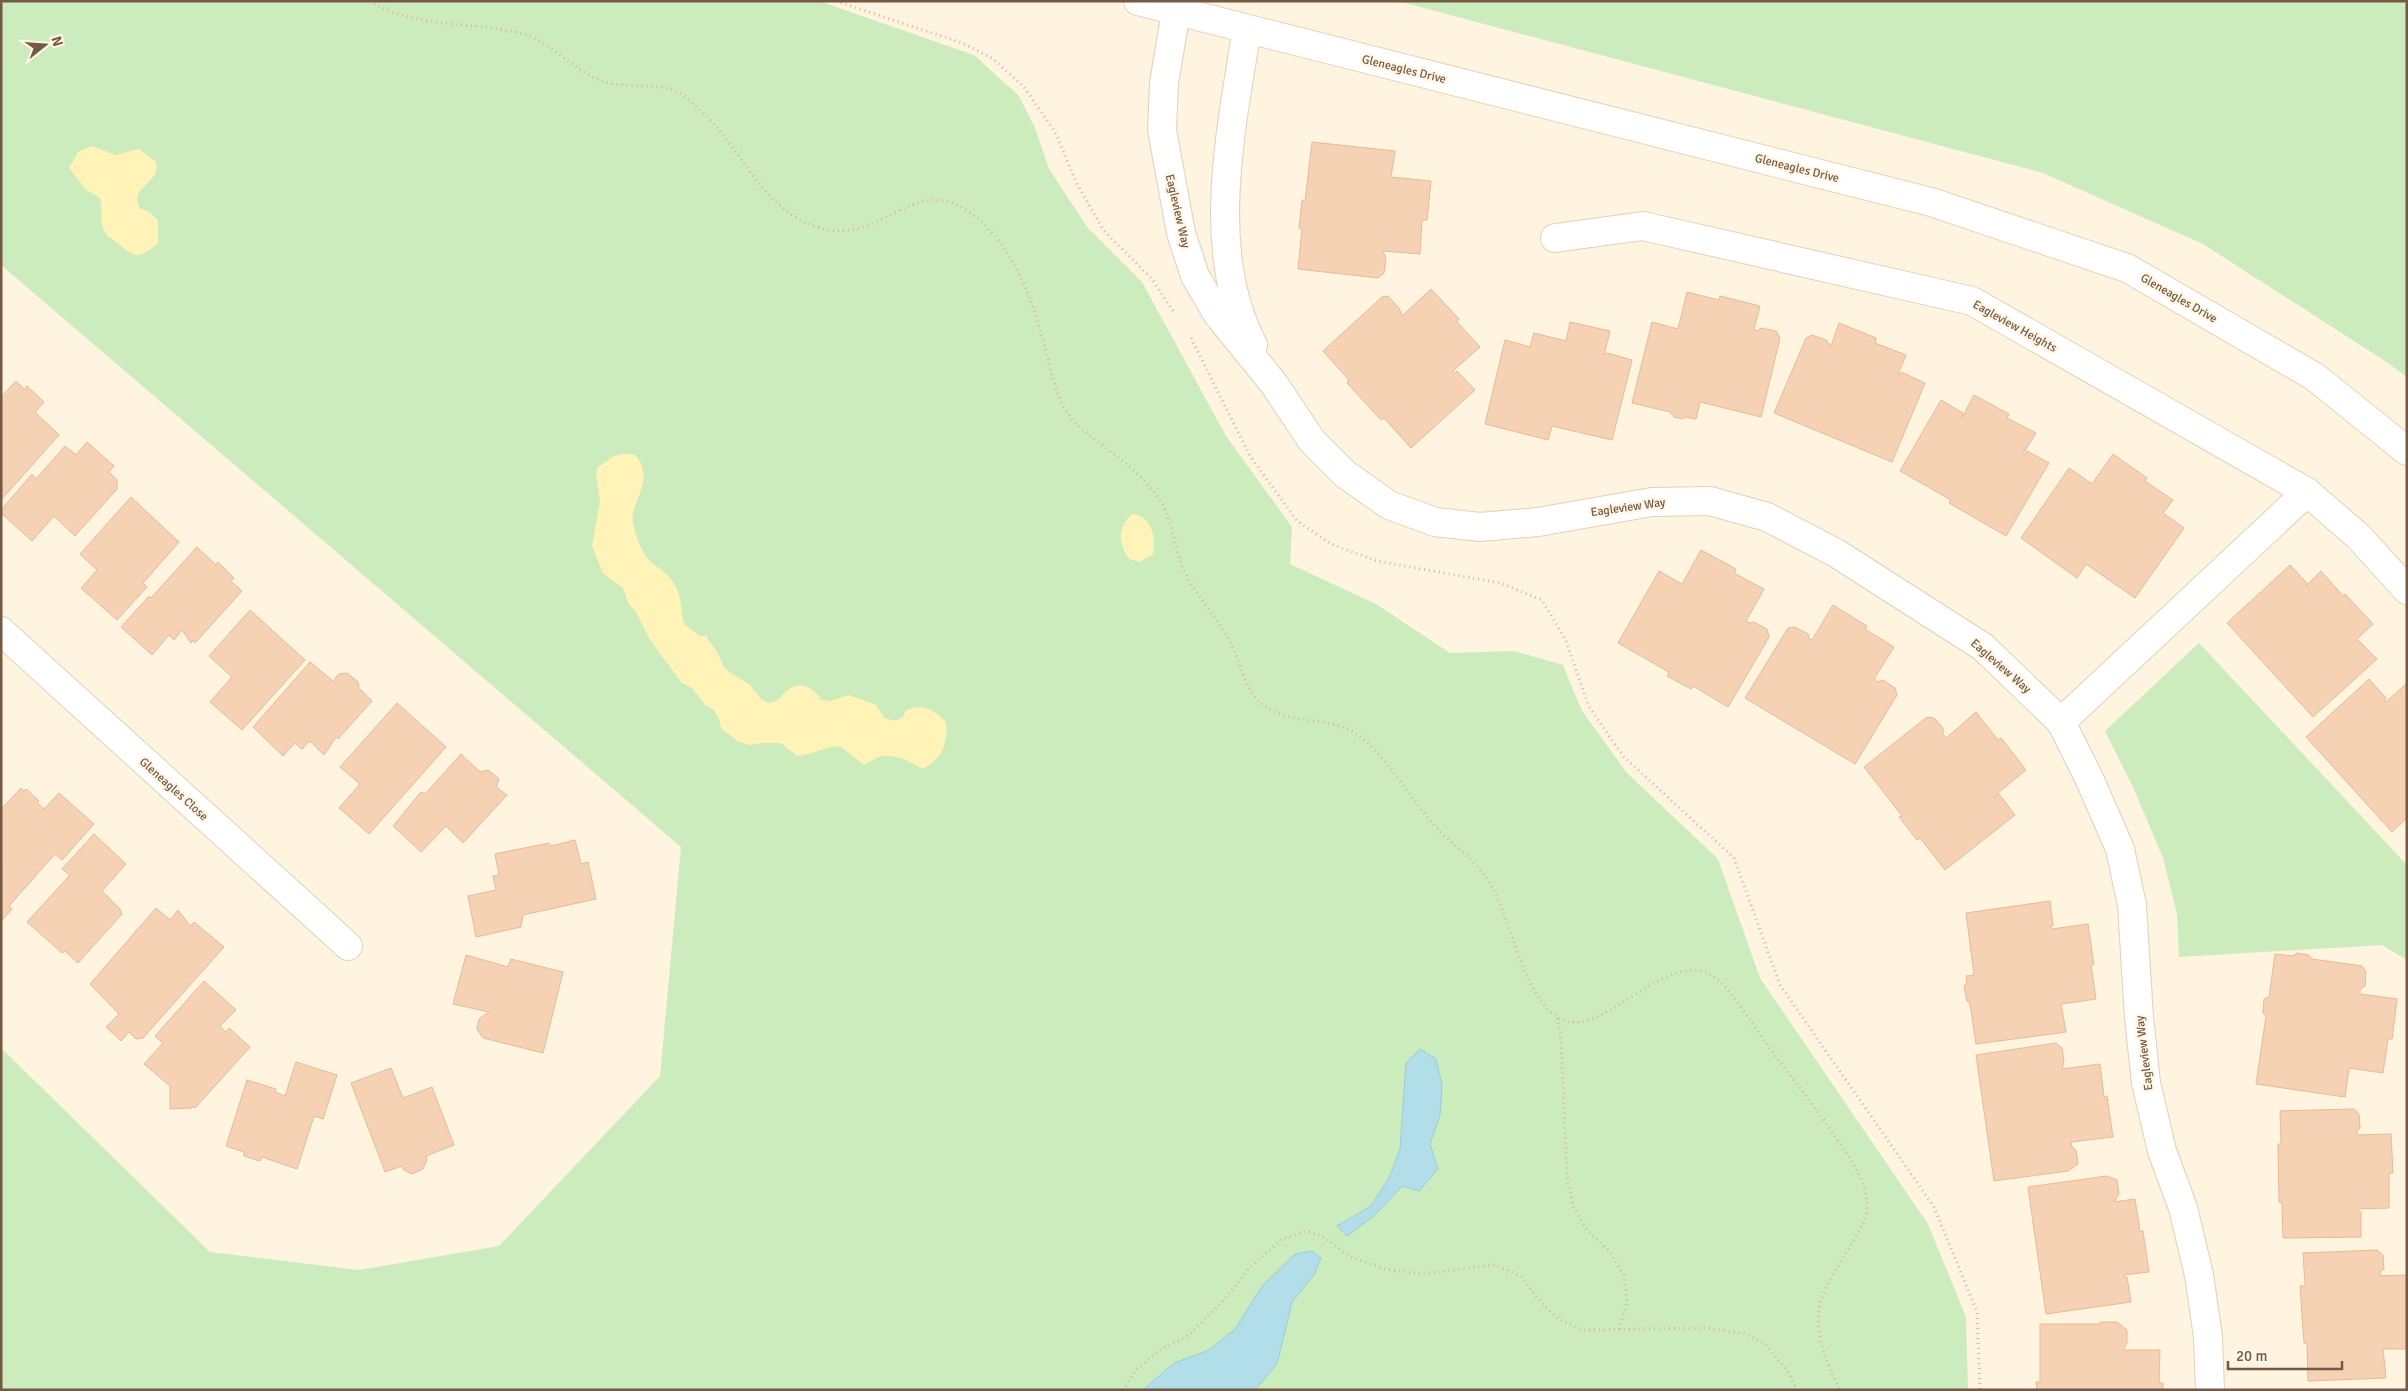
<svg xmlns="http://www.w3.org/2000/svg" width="2408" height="1391" font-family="Signika,sans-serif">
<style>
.green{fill:#cdecbd}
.sand{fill:#fff3b8}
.water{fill:#b2dee9;stroke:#98cddb}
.building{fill:#f6d2b4;stroke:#eab993}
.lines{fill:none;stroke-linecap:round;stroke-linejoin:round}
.street-casing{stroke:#e3d0ba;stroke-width:30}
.secondary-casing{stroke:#ead3ba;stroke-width:30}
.path{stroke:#dab598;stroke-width:3;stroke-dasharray:1 4;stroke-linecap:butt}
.street{stroke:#fff;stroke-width:28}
.secondary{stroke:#fff;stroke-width:28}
.labels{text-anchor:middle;stroke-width:5;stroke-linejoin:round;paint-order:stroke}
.street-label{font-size:12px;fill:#765945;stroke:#fff7e7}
</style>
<rect width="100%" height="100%" fill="#fef4df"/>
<g class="green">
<path d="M1,1h818l155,54 45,41 16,32 14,41 39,59 54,54 84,154 66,91 -2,37 86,40 74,49 64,-2 49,14 19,46 45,62 91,86 42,119 168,246 38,93 2,73h-1967v-342l209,204 149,18 140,-24 161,-170 21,-229 -680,-582z"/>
<path d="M1398,1h1009v376l-22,-16 -182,-117 -160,-71z"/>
<path d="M2199,643l208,222v95l-25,-15 -203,12 -2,-43 -14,-56 -30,-71 -28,-56z"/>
</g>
<g class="sand">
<path d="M92,146l24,9 23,-6 17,13c6,21 -29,26 -16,46l9,4 9,8v23c-21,18 -23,14 -42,-1 -5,-4 -11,-7 -13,-14 -3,-8 0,-18 -3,-30l-14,-8 -17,-22 9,-16z"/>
<path d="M623,454h11c24,26 -5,48 -1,68 2,13 9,33 19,41 10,8 18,12 24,24 6,11 5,25 8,37l16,12h6l11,16 8,17 25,16 11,14 7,4c15,-2 13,-10 23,-15 13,-7 24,2 31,12l8,1 19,-6 27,10 8,13 12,3 7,-4 3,-7c18,-6 27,-1 40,12 2,21 -3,36 -23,47 -12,-6 -29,-17 -44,-12 -5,2 -10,5 -15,8l-24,-19c-16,0 -27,9 -43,10l-16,-13h-20l-11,2 -13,-4 -16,-13 -2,-9 -6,-10 -8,-4 -13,-17 -10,-5 -32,-43 -14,-28 -8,-9 -5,-15 -20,-15 -11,-27 8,-44 -4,-28 2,-7 16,-11z"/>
<path d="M1132,514c20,2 24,24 21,40l-13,8 -11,-3c-11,-17 -12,-30 3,-45z"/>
</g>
<g class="water">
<path d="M1420,1049l16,10 6,26 -2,30 -10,29 8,25 -19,22 -17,-5 -27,29 -28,21 -10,-10 34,-20 18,-28 11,-29 6,-86z"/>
<path d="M1312,1251l9,7 -7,17 -22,27 -15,62 -22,26h-112l31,-27 35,-13 26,-21 27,-43 33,-32z"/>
</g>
<g class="building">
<path d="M1312,142l83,9 -4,26 40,4 -4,39h-5l-2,34 -37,-3 3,8 -2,14 -6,5 -80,-9 4,-40 -3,-1 3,-28 3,1z"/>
<path d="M1431,289l28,30 -2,3 23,25 -27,24 2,3 2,-3 18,19 -64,58 -27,-30 -3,2 -34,-37 2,-3 -26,-29 59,-54 6,-1 11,12 3,8z"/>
<path d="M1687,292l32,8 1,-4 40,10 -6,23 3,2 4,-3 15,3 4,7 -19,79 -61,-15 -4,17 -11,-2 -2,2 -9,-2 -4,-5 -38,-9 20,-81 26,7z"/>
<path d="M1570,322l40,9 -6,24 3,-2 25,7 -20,80 -60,-14 -4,14 -63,-16 20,-84 25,7 4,-14 32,8z"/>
<path d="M1839,323l37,15 -1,5 31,12 -8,19 2,1 1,-3 24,11 -33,79 -118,-49 32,-75 6,-3 14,5 5,6z"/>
<path d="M16,381l9,9 2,-4 17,16 -9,10 24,23 -58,65v-103z"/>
<path d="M1974,395l35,19 -2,4 29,15 -13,21 2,1 2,-4 22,12 -43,73 -57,-33 2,-3 -51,-29 41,-71 22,13 -1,5z"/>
<path d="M87,442l27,24 -5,6 8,8v9l-42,47 -21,-20 -22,25 -31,-28v-3l31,-36 4,5 29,-33 11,9z"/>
<path d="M2113,454l34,24 -2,3 28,19 -10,13 21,15 -49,70 -49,-34 -9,14 -56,-40 48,-70 23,16z"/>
<path d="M131,497l48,45 -36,41 4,4 -30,33 -36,-32 16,-18 -17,-16z"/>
<path d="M197,547l19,18 2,-3 16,16 -3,3 11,10 -47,52 -2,-3 -2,3 -9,-13 -8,10 -5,-5 -17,20 -31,-28 28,-31 2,2z"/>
<path d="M1701,550l35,19 -2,4 30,16 -18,32 3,2 5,-1 13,7 2,8 -41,70 -35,-21 -2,3 -24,-13 2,-4 -51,-29 41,-72 23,13z"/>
<path d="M2290,565l17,18 -1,3 15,-15 22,25 2,-2 28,30 -17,16 3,1 18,18 -64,58 -86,-94z"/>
<path d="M1833,605l34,21 -2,3 29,18 -20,32 4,3 5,-2 12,8 2,7 -42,69 -110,-66 43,-70 7,-1 13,7 1,5 3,1z"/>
<path d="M250,610l55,50 -63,70 -32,-28 22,-25 -23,-21z"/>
<path d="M310,662l23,19 6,-7 8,-1 11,9 1,6 13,13 -34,38 -2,-2 -12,18 -14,-14 -8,8 -7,-6 -12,13 -30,-29z"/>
<path d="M2369,679l17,19 -2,2 2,2 21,-19v135l-15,14 -86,-95z"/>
<path d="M397,703l49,44 -77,87 -30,-26 21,-24 -20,-17z"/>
<path d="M1976,712l22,28 3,-2 25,32 -33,27 1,1 5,-4 16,21 -70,55 -25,-32 -3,2 -18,-23 3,-1 -38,-49 63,-50 7,1 9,10v6l3,4z"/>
<path d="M461,754l19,18 8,-2 11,9 -3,8 11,8 -44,48 -17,-17 -25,26 -28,-26 28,-34 4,2z"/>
<path d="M21,788l3,3 2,-2 13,12 -2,2 7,6 15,-16 35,31 -32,36 -7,-6 -46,52 3,3 -10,11 -1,-111z"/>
<path d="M94,834l32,30 -24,27 18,18 2,5 -44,49 -13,-12 -3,2 -35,-31 43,-47 -8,-6z"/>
<path d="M575,840l6,24 7,-2 8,37 -73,16 -2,12 -45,10 -8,-41 28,-6 -3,-14 6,-1 -4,-21 54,-11 2,3z"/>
<path d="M2050,901l3,25h-3l2,3 36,-5 6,41h-3l5,34 -35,5 5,28 -90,12 -6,-40 -3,-3 -3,-15 3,-4 -1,-6 8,-1 -8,-62z"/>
<path d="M156,908l14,12 8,-10 12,16 4,-4 30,25 -81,91 -7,1 -7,-7 -8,9 -15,-14 13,-13 -29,-30z"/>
<path d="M2297,953l12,2 3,4 50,7 4,6 -1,14 -5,3v5l37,5 -5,40h-4l-5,34 -34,-5 -4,29 -89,-13 10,-68 -3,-3 1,-14 5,-2 6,-43 18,2z"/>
<path d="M466,955l42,12 3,-8 52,13 -20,81 -60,-15 -6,-9 2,-10 10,-7 -36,-8z"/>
<path d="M204,981l32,29 -16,16 5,6 4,-4 21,19 -55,61 -2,-2 -1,2 -22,1v-23l-26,-22 19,-21 -8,-7z"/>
<path d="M2056,1043l6,5 2,13 -2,8 38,-5 4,33 3,-1 6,41 -42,5 1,5 4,3 2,14 -10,7 -74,10 -18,-126z"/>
<path d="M296,1062l41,13 -14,44 -9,-3 -17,53 -35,-12 -2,4 -16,-5v-4l-18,-6 21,-66 29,9 -1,3 10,4z"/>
<path d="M391,1068l12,30 29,-11 22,58 -28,11 1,4 -4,9 -11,5 -8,-4 -2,-4 -17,6 -34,-89z"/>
<path d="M2354,1109l5,5 1,14 -3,3v4l34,-1 2,39h-4v35l-31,1v3h3v25l-78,1 -1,-35 -3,-1 -1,-58h3l-1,-33z"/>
<path d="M2107,1176l10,4 2,14 -5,8 21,-3 5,32h3l6,41 -25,3 1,3 2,-1 4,25 -85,12 -18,-127z"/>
<path d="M2377,1250l6,5 1,14 -4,3v4l27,-1v74h-24l3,29 -78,3 -1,-37 -3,-1 -4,-57h5l-2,-33z"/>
<path d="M2100,1322h17l10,8v13l-4,7h37l-1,33h4v7h-126l-1,-8h4v-58h60z"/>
</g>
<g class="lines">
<g class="street-casing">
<g id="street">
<path d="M1176,12l-12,71 -2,47 19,103 14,43 23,39 56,69 38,57 33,33 44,31 46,17 45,5 58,-5 114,-20 58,-1 57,16 69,36 147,94 78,75 28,56 31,71 12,56 7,112 7,66 16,68 21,57 16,67 9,62 2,53"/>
<path d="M1247,29c-16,101 -43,222 6,316"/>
<path d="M1555,238l88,-12 329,75 335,191 52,45 48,53"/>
<path d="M1,631l347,315"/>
<path d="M2061,722l246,-230"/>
</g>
</g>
<g class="secondary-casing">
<path id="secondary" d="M1138,1l793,201 196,66 188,109 92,74"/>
</g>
<g class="path">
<path d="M370,1c45,28 100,20 150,32 31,8 52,37 82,48 23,8 49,1 71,9 11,3 19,13 28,21 41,37 60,98 116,116 61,20 94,-50 146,-19 44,27 66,81 79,129 7,23 10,47 21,69 10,19 26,28 42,41 19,14 38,30 52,49 15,21 16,44 24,67 11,30 36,52 50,81 9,17 12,39 25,54 23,28 70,17 99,35 26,16 56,65 77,90 16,18 37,32 51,50 29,38 38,125 77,146 42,22 106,-72 153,-43 15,9 41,50 52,66 26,35 54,69 78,106 11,16 22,33 24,54 1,17 -8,29 -16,43 -12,20 -28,42 -32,65 -4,25 9,58 21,80"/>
<path d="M836,1l126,42 30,15 32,29 31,45 22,52 27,47 48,48 23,35"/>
<path d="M1191,338l59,118 47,65 34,23 46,17 123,22 42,17 24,41 23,66 35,50 110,101 46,127 154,222 43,105 3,78"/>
<path d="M1557,1018l4,19 6,142 7,29 13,22 23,22 14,24 3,25 -8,29"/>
<path d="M1123,1390l14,-21 23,-19 29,-15 36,-36 24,-31 33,-29 24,-8 18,6 24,19 37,13 36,5 73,-9 27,11 17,23 20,20 25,11 121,-2 39,5 22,11 22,26 10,20"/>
</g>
<use href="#street" class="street"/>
<use href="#secondary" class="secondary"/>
</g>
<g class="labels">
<g class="street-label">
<text transform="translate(1404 69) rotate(14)" y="4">Gleneagles Drive</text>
<text transform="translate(1797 168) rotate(14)" y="4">Gleneagles Drive</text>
<text transform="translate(1178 211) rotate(77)" y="4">Eagleview Way</text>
<text transform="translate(2179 298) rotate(30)" y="4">Gleneagles Drive</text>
<text transform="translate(2015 326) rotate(29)" y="4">Eagleview Heights</text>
<text transform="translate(1628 507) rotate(-8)" y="4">Eagleview Way</text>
<text transform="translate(2001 666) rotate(41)" y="4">Eagleview Way</text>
<text transform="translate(174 789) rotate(42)" y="4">Gleneagles Close</text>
<text transform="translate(2144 1053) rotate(-97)" y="4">Eagleview Way</text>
</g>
</g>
<rect width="2408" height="1391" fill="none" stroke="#765945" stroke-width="5"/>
<g transform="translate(45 45) rotate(73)" stroke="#fff7e7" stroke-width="4" paint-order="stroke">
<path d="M0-4L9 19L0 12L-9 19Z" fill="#765945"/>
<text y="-8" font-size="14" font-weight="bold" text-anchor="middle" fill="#765945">N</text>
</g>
<path d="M2228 1361v8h114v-8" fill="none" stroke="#765945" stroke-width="2.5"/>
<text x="2236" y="1361" font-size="15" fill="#765945" stroke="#fff7e7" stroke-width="4" paint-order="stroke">20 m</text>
</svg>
